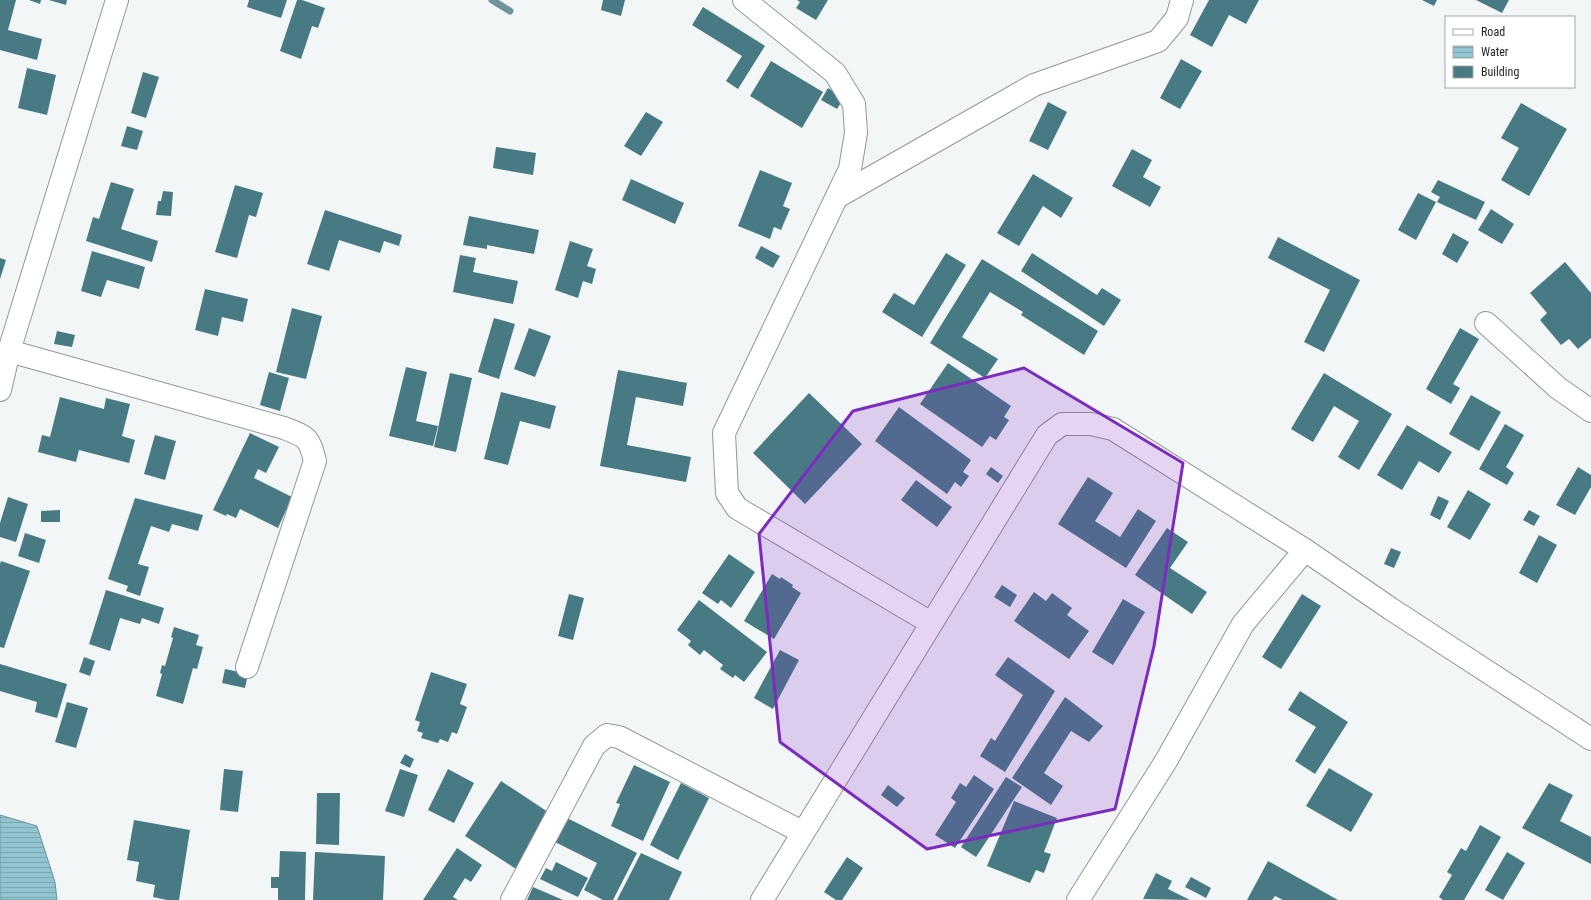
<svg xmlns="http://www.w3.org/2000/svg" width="1591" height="900" font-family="'Roboto Condensed',sans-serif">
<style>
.water{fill:url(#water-rules);stroke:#70949c}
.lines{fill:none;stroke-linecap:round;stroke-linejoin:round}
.stream{stroke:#70949c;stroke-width:7}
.building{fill:#487a84}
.minor-casing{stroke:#949798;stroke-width:24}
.minor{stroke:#fff;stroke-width:22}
.marked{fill:#7b2cbf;fill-opacity:0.2;stroke:#7b2cbf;stroke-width:3;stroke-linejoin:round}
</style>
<defs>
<pattern id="water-rules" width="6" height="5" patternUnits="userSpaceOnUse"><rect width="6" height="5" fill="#90c4cf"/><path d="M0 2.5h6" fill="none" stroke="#7ca8b2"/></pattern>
</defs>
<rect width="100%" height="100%" fill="#f3f6f7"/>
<path class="water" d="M0,815l37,11 18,56 2,18h-57z"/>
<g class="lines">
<path class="stream" d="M492,0l18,11"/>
</g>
<g class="building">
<path d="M0,0h16l-8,30 34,9 -5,21 -37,-10z"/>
<path d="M29,0h12l-1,4z"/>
<path d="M49,0h18l-1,5z"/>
<path d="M249,0h38l-6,18 -34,-11z"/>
<path d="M297,0h5l23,8 -7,20 -6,-2 -11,33 -21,-8z"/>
<path d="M603,0h22l-4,16 -20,-6z"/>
<path d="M797,0h31l-12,20 -20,-12 4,-6z"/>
<path d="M1209,0h50l-13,24 -17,-9 -17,32 -22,-12z"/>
<path d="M1422,0h15l-3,6z"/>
<path d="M1476,0h33l-7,13z"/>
<path d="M703,7l62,39 -27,43 -12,-8 16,-25 -50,-31z"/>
<path d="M1181,59l21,12 -22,38 -20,-11z"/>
<path d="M771,61l52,31 -21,36 -52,-32z"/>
<path d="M27,68l29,7 -9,40 -29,-7z"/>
<path d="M143,72l16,5 -13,41 -15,-5z"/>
<path d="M828,88l16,10 -7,11 -16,-9z"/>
<path d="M1048,102l19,10 -19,38 -19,-9z"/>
<path d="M1521,103l46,26 -38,67 -28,-16 18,-32 -18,-10z"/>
<path d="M646,112l17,10 -22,34 -17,-10z"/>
<path d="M127,126l16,5 -6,19 -16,-4z"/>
<path d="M496,147l40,6 -3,22 -40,-7z"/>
<path d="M1132,149l20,11 -9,17 18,10 -11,20 -38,-21z"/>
<path d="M760,170l32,13 -9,23 7,3 -9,21 -7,-3 -4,12 -32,-13z"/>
<path d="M1033,174l40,24 -12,20 -18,-12 -24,40 -22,-13z"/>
<path d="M631,179l53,24 -9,21 -53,-24z"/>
<path d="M1438,180l47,22 -9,18 -39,-18 3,-5 -9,-5z"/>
<path d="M111,182l23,7 -13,40 37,12 -6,21 -66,-21 7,-24 6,2z"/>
<path d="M235,185l28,8 -7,24 -7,-2 -12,43 -22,-6z"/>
<path d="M163,191l10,1 -2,24 -15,-1 2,-14h3z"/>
<path d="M1418,193l18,9 -20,38 -18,-10z"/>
<path d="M1491,209l23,15 -12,20 -24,-14z"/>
<path d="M325,210l77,25 -3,11 -15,-5 -4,12 -41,-13 -10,31 -22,-7z"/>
<path d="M469,216l70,14 -5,24 -47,-9v4l-24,-4z"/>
<path d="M1453,233l16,9 -12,21 -15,-9z"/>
<path d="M1278,237l82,43 -36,72 -20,-10 26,-52 -62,-32z"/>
<path d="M570,241l23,8 -6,17 9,3 -4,15 -9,-3 -5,17 -23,-8z"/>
<path d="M761,246l19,10 -7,12 -18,-10z"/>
<path d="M92,251l53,16 -6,22 -32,-9 -6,17 -20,-6z"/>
<path d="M946,253l20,12 -44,72 -40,-25 12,-19 20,12z"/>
<path d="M1032,253l65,42 5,-7 19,12 -17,26 -83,-55z"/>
<path d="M460,255l16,3 -3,14 45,9 -5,23 -60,-12z"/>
<path d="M0,258l6,2 -6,19z"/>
<path d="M982,259l116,72 -14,24 -63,-40 2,-3 -33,-20 -28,45 36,22 -13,19 -55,-35z"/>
<path d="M1565,262l26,31v45l-13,11 -9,-10 -8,6 -21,-25 7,-7 -17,-20z"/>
<path d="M205,289l43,10 -5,23 -21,-5 -4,19 -23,-6z"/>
<path d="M292,308l30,8 -16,63 -30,-7z"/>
<path d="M494,318l21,6 -16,55 -21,-7z"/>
<path d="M529,328l22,8 -16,41 -21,-8z"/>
<path d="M1460,328l19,11 -26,45 7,4 -9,16 -25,-15z"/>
<path d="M57,331l18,4 -3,12 -18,-3z"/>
<path d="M948,363l63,43 -7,11 5,3 -13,20 -6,-4 -8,11 -62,-43z"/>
<path d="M406,367l21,5 -11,49 22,5 -5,20 -44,-10z"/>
<path d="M618,370l69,13 -4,23 -47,-9 -9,48 64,12 -5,25 -86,-16z"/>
<path d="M269,372l20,6 -9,33 -20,-6z"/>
<path d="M450,373l22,5 -16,74 -22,-5z"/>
<path d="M1324,373l68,41 -33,56 -21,-13 21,-36 -25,-15 -21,36 -22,-13z"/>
<path d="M501,392l55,14 -6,23 -30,-8 -12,44 -24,-6z"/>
<path d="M809,393l53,51 -57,60 -52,-51z"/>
<path d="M1471,395l30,17 -22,39 -30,-17z"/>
<path d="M60,397l44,12 2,-11 24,6 -8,32 13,4 -6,23 -50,-13 -3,12 -38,-10 4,-17 8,2z"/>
<path d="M899,407l72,53 -8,12 6,4 -8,11 -6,-5 -8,12 -72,-53z"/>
<path d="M1505,424l19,11 -18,32 8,6 -7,12 -28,-16z"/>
<path d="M1407,425l45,27 -13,21 -20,-12 -17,29 -25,-15z"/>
<path d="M250,433l29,14 -13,26 -8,-4 -4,9 38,19 -14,31 -38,-19 -4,9 -9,-4 -1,2 -13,-6z"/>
<path d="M155,435l21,6 -11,39 -21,-6z"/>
<path d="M991,467l12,9 -5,7 -12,-9z"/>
<path d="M1578,467l13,8v12l-16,28 -19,-10z"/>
<path d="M1088,477l25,16 -18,28 25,16 18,-28 18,12 -30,47 -68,-44z"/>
<path d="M916,480l36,27 -15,20 -36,-27z"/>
<path d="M1468,490l23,14 -21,36 -23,-13z"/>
<path d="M1438,496l11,5 -9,19 -10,-5z"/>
<path d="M8,497l20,7 -12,38 -16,-5v-14z"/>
<path d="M135,498l68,17 -5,16 -26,-7 -3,8 -18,-6 -13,38 11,3 -9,29 -14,-5 2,-5 -20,-7z"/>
<path d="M60,510v12h-19v-11z"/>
<path d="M1529,510l11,6 -6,10 -11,-6z"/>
<path d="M1167,528l21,14 -18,26 37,24 -15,22 -57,-39z"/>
<path d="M25,533l21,7 -7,23 -21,-7z"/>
<path d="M1539,535l18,10 -20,38 -18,-10z"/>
<path d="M1391,548l10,4 -7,16 -10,-4z"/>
<path d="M729,554l26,18 -24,36 -10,-8 -3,4 -16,-11z"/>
<path d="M1,561l29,10 -26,77 -4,-1v-83z"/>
<path d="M772,574l8,5 1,-2 12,8 -1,2 9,6 -27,46 -30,-18z"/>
<path d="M1002,585l15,10 -7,12 -16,-10z"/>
<path d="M106,590l58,18 -5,16 -17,-6 -2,6 -20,-6 -10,33 -21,-7z"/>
<path d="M1034,592l12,9 6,-8 20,15 -5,7 22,16 -20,28 -55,-38z"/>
<path d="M569,594l15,4 -11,42 -15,-4z"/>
<path d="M1302,594l19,12 -40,63 -19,-12z"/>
<path d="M1123,599l22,13 -32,53 -21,-13z"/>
<path d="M699,600l68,52 -23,30 -9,-7 -2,3 -13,-9 3,-4 -19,-15 -4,5 -12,-10 3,-4 -14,-11z"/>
<path d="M174,627l25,8 -3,10 7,2 -6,22 -4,-1 -10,36 -27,-8 6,-22 -2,-1 2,-8 3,1 8,-28 -2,-1z"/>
<path d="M780,650l19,10 -26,49 -19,-11z"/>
<path d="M84,657l11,4 -5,15 -11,-4z"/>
<path d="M1008,657l47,34 -50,81 -25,-16 11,-18 4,3 28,-46 -28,-20z"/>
<path d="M0,664l67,20 -10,34 -22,-6 2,-10 -37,-11z"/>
<path d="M225,669l23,5 -3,14 -23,-5z"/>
<path d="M431,672l36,12 -7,20 7,3 -10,27 -5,-2 -4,10 -8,-3 -2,4 -17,-5 2,-5 -6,-2 3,-9 -5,-2z"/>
<path d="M1300,691l48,31 -33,52 -20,-13 21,-34 -28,-17z"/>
<path d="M1065,697l38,29 -14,16 -18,-11 -27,42 19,13 -12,19 -39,-27z"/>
<path d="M67,702l21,6 -12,40 -21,-6z"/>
<path d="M405,754l9,5 -4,9 -10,-5z"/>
<path d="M634,765l36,17 -27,59 -32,-15 9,-22 -4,-1z"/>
<path d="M1329,768l44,26 -22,38 -45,-26z"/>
<path d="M224,769l19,2 -5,41 -18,-2z"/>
<path d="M400,769l18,6 -14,42 -19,-6z"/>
<path d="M448,769l26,14 -20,40 -26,-13z"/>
<path d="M974,775l20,14 -39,59 -20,-13 21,-33 -5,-4 9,-15 6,4z"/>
<path d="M1006,777l16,10 -46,70 -15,-10z"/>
<path d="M501,781l50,33 -35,55 -51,-33z"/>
<path d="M681,783l28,15 -31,62 -28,-15z"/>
<path d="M1549,783l24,12 -13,26 31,16v27l-69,-36z"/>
<path d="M888,785l17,13 -8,9 -16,-12z"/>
<path d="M317,793h23l-1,52 -23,-1z"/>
<path d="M1014,801l43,17 -13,34 7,2 -7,19 -8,-3 -6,13 -43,-17z"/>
<path d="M567,818l70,35 -24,47h-10l-19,-10 13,-27 -42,-21z"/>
<path d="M134,820l56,10 -11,70h-12l-14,-3 2,-12 -19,-4 3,-19 -12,-2z"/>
<path d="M1480,825l21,12 -37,63h-21l-4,-3 13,-22 -5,-3 14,-24 5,3z"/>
<path d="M457,848l25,17 -11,17 -6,-4 -12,19 5,3h-35z"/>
<path d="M280,851l26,1 -1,48h-27v-12h-7v-11h8z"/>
<path d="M315,852l70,4 -2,44h-70z"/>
<path d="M1507,852l18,11 -22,37 -18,-10z"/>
<path d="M641,853l41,19 -13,28h-52z"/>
<path d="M847,857l16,11 -21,32h-6l-12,-8z"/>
<path d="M1268,861l70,39h-55l-8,-4 -3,4h-25z"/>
<path d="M556,862l32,16 -10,19 -38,-18 6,-11 6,3z"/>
<path d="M1156,873l16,8 -4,8 22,11 -47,-1z"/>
<path d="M1191,877l20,11 -5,10 -21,-11z"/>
<path d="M533,887l30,13h-36z"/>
</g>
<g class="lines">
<g class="minor-casing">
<g id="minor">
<path d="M744,0l91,73 19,31 2,29 -6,36 -126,264 3,60 10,15 194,115"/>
<path d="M837,197l197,-112 124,-44 19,-23 5,-18"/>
<path d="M1486,323l72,65 33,23"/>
<path d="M9,351l275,77c23,9 25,9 31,33l-68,206"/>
<path d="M0,390l9,-39 108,-351"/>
<path d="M512,900l82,-154 13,-11 12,2 183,95"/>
<path d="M762,900l285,-465 15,-11h29l22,5 192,121 86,59 200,130"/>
<path d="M1078,900l88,-139 77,-137 62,-74"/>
</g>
</g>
<use href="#minor" class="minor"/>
</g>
<path class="marked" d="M1024,368l159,95 -29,183 -39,163 -188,40 -147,-107 -21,-208 94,-123z"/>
<rect x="1445" y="16" width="130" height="72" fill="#ffffff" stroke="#a7a8a8"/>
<rect x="1453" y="29" width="20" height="6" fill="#ffffff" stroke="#a7a8a8"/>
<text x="1481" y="36" font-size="12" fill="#242525">Road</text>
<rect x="1453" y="46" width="20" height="12" fill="url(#water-rules)" stroke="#a7a8a8"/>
<text x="1481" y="56" font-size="12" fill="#242525">Water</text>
<rect x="1453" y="66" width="20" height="12" fill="#487a84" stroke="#a7a8a8"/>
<text x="1481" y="76" font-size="12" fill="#242525">Building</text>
</svg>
